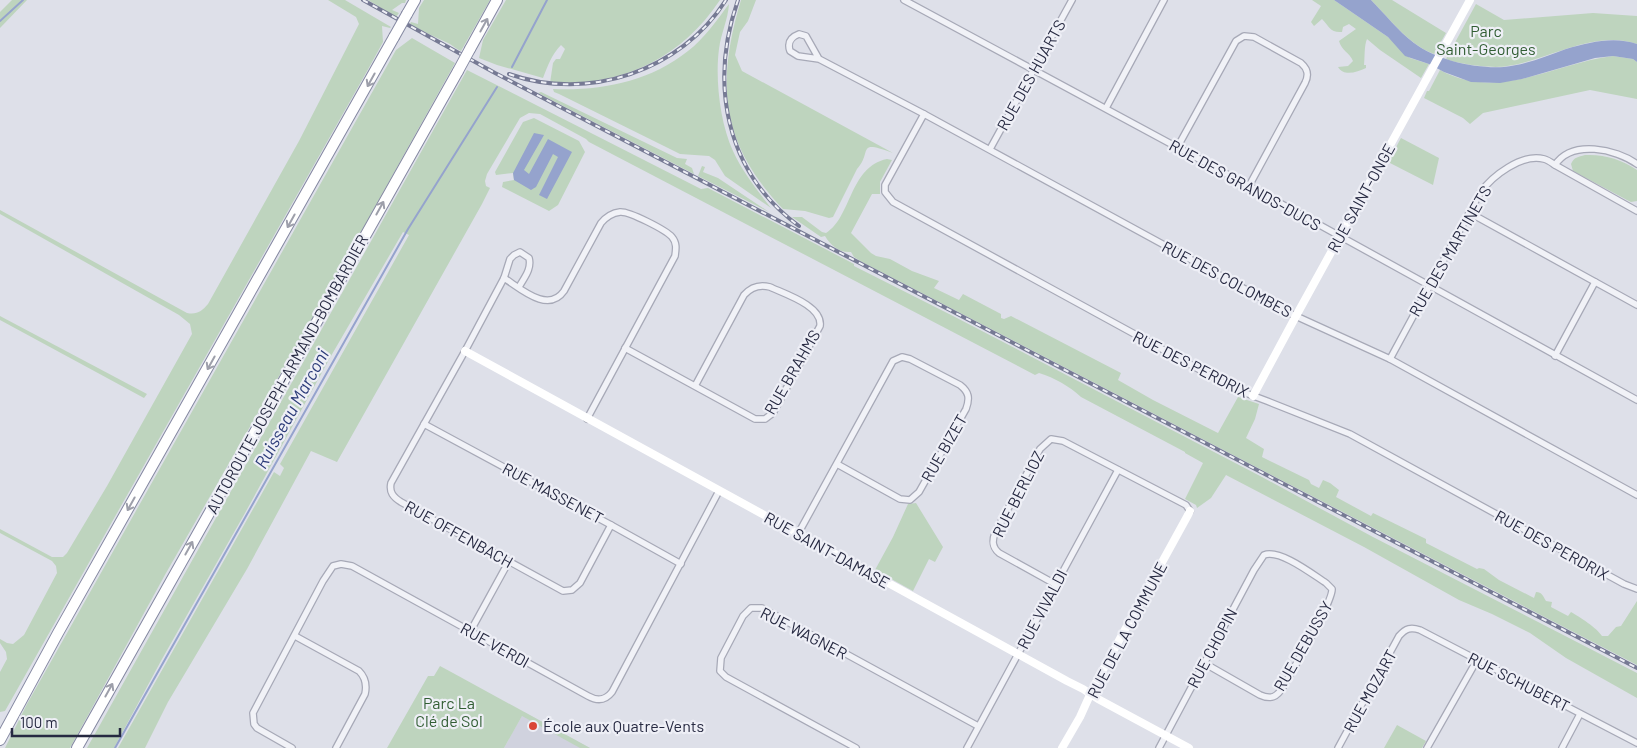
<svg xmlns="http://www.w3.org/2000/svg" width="1637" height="748" font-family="Barlow,sans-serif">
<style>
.built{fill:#d0d2de}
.green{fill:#bed4be}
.water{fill:#95a3cd}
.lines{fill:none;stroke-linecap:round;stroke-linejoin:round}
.stream{stroke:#95a3cd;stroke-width:2}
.street-casing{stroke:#a7a9b7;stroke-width:8}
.highway-casing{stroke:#8488a1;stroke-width:12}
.street{stroke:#f1f2f7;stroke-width:5.5}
.secondary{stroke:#fff;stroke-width:8}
.highway{stroke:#fff;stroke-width:10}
.rail-casing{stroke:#767a94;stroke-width:4}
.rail{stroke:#eeeff6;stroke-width:2;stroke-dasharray:5.5;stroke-linecap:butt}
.highway-bridge-casing{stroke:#8488a1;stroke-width:12;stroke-linecap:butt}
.highway-bridge{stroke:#fff;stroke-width:10}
.oneway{stroke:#9d9faa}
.poi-dot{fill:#da4637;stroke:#eeeff6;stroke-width:2}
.labels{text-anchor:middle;stroke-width:4.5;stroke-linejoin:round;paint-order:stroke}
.park-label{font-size:16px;fill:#325e34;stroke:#eeeff6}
.street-label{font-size:16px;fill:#262941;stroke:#eeeff6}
.poi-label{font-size:16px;fill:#262941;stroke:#eeeff6;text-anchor:start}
.water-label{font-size:18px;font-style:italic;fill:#2c3c79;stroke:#eeeff6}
</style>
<rect width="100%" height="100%" fill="#dee0e9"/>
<path class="built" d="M524,712l66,36h-86z"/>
<g class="green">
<path d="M12,0h15l-27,28v-16z"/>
<path d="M328,0h17l46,27 -1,1 -8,-2 1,16 -17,31 -361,638 -5,1v-40l7,-13 -1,-7 -6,-9v-4l7,4 6,1 11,-9 33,-62 -1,-7 -4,-5 -52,-28v-4l52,28h11l4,-4 40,-67 85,-152 -2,-10 -11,-9 -179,-101v-4l187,103c10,2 15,-2 21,-9l91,-163 60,-117 -3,-7z"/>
<path d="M368,0h38l-1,3h-3l-10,7 7,3 -3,4z"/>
<path d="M424,0h66l-29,51c-5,-2 -9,-6 -13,-8 -13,-6 -26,-12 -38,-19l1,-2 7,2 1,-16z"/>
<path d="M506,0h214c-40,60 -99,86 -170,83l3,-20 3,-4h4l5,-10 -4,-4c-9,9 -13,20 -18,33l-46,-13 -18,-7 4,-18z"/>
<path d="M741,0h15l-8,21 -8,11 -5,23 7,16 151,82c-38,-14 -20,-1 -36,16l-24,48 -4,1 -24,-7 -22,-2c-63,-66 -67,-125 -42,-209z"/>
<path d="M1312,0h22l54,37 22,21 19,6 -8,14 -41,-28 -13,-11c-3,7 -2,17 -3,26h2v3c-9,4 -22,9 -28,-1l10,-1 5,-5c-3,-8 -12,-11 -14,-20l17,-12 -7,-5 -6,3 -1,5c-12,1 -13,-6 -20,-13l-8,7 -3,-4 10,-16z"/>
<path d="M1371,0h21l54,33 -12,21c-25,-9 -44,-35 -63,-54z"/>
<path d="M729,4c-1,16 -8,29 -10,45 -4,30 1,74 14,102 9,20 24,39 38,57l-46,-32 -10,-16 -6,-4 -29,-2 -12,-6 -109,-54 -5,-2 -1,-3c48,2 96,-7 135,-38 16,-12 29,-31 41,-47z"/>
<path d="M1476,4l28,16 89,-7 44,3v28c-43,-15 -88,16 -130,22 -14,3 -49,-2 -61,-7z"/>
<path d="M412,38l43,25 -118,212 -171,298 -96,175h-65l22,-44 369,-654z"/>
<path d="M1613,56l20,3 4,3v37l-47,-9 -107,23 -13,11 -7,-6 -39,-20 3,-7h2l11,-21c59,32 115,-7 173,-14z"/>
<path d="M467,70l234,119 7,-1 146,76v2l101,51 307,160 111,60 264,136v25l-71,-40 -36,-25 -38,-19 -33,-14 -95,-53 -138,-72 -15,23 -14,10 -1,-3 -11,-6 18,-36 -18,-10v-1l-104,-55c-12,-11 -26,-19 -42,-24l-4,2 -446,-233 -3,-3 -46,-25 -11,-1 -9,5 -33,56 -2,7 1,5 4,2 -8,16 -145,258 -26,-11 -64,118 -79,133 -23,46h-27l156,-276 6,4 4,-8 -4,-4 129,-229 -6,-3 -72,124 -86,157 -83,146 -48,89h-27z"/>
<path d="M541,92l136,66 10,1 -2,5 7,4 2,6 -156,-81z"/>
<path d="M534,118l45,23 6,11 -27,53 -9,6 -47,-24 1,-5 11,-2 -1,-7 -17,2 -1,-3 28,-50z"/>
<path d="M1401,138l38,20 -6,27 -45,-23z"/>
<path d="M1585,155c19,-1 36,4 52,15v31l-6,1 -4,-2 -54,-29 -2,-7c3,-7 7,-7 14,-9z"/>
<path d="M887,159l5,1 -12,22v12h-8l-21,39 20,20 5,3 14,3 22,12 27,10 -5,7 25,12 4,-6 38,20v4l3,1 7,-3 110,57 -3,7 35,20 65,33 20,-36 21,7 -4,15 -9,19 18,11 -2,8 47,23 2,4 8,4 4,-8 7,3 9,7 -3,7 35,19 2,-3 53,26v4l51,26 2,-1 5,1 15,11 35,18 2,-6c6,0 7,4 10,9l6,1 -1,5 17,9 3,-4c9,5 26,16 31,24h6l8,-9 5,-1 16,-25v64l-775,-403 -8,-5 -3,-5c-11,1 -20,-6 -26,-16l-4,1 -29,-20h10l20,15 4,1c26,-16 23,-66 61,-74z"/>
<path d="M702,166l3,1 -2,5 15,6 51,34 -71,-36z"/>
<path d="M0,316l147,78 -3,4 -144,-78z"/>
<path d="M916,503l27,44 -8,15 -6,-3 -16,32 -38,-21 18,-33 15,-33z"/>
<path d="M440,666l13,7 137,75h-10l-58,-32 -18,32h-117l41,-72h6z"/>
<path d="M1397,725l29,16 -4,7h-38z"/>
</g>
<g class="water">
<path d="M1334,0h37c14,14 27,31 43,43 22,17 62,26 90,24 21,-2 43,-11 62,-18 24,-7 48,-13 71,-5v18l-4,-3 -20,-3 -18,2 -73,21 -22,4 -29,-1 -27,-10 -15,-8 -24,-8 -17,-19z"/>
<path d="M534,133l10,2 -20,35 5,4 19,-35 24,13 -25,47 -8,-4 19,-38 -5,-3 -17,33 -5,3 -17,-10 -1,-7z"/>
</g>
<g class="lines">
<g class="stream">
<path d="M0,21l23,-21"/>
<path d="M512,67l35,-67"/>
<path d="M115,748l293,-519 89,-142"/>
</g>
<g class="street-casing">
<g id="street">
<path d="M904,0l345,186 388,214"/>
<path d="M819,59l-13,-23 -7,-2c-8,3 -12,8 -9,17l8,5 21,3 105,55 363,198 103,47 247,136"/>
<path d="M1106,108l58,-108"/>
<path d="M924,114l-39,71v7l8,10 342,187 32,12 83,33 274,150 13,5"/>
<path d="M1177,148l59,-107 8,-5 10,1 47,26c7,6 8,12 4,20l-56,103"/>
<path d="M990,149l82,-149"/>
<path d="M1555,165l82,46"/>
<path d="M1470,213l167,92"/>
<path d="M504,278c16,10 44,36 60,13l37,-68c5,-6 11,-10 19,-11 9,-1 46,18 52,25 5,6 4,12 3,19l-88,163"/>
<path d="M519,287c5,-9 13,-18 10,-29l-9,-6 -6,3 -4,4 -6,19 -39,73 -74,132c-2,9 2,14 10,19l162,89 9,-1 8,-7 31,-58"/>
<path d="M625,348l130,71h10l8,-6 47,-87c3,-20 -35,-32 -50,-39 -11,-3 -19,0 -26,8l-49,91"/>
<path d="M1555,356l40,-74"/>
<path d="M1390,359l90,-166c12,-17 42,-40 64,-34 4,1 8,4 11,6 17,-26 61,-16 82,-1"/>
<path d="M424,424l187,101 70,39"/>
<path d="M798,534l95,-173 9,-4 8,2 50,26c9,7 10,13 6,24l-47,83 -9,8 -10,-1 -63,-35"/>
<path d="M1055,584l-56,-31c-7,-6 -7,-12 -4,-20l45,-84 11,-10 12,2 123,64 4,6"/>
<path d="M470,632l39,-71"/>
<path d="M295,636l64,35c6,6 8,14 6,23l-29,54"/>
<path d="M292,748l-35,-20 -3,-4 -1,-11 70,-132 10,-15 8,-2 11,2 236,130c9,5 17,5 24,-4l107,-201"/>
<path d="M856,748l-130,-71 -6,-6 1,-13 22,-42 8,-8h11l216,118"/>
<path d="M967,748l151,-278"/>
<path d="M1159,748l95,-178 10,-15c16,-6 48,19 62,28l6,6c1,13 -40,82 -49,98 -6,10 -12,13 -23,8l-56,-32"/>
<path d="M1338,748l61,-112c7,-8 12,-9 21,-6l217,113"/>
<path d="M1427,748l50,-88"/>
<path d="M1562,748l18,-34"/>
</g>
</g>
<g class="highway-casing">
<g id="highway">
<path d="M407,14l8,-14"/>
<path d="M470,49l27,-49"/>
<path d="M0,740l58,-107 336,-596"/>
<path d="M77,748l381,-677"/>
</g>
</g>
<use href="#street" class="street"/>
<g class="secondary">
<path d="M465,351l602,330 16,8 15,10 91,49"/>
<path d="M1253,396l43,-80 174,-316"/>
<path d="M1062,748l18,-31 14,-31 94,-171 2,-4"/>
</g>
<use href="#highway" class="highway"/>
<g class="rail-casing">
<g id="rail">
<path d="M363,0l132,73 1142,595"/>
<path d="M738,0c-29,83 -13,172 61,226"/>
<path d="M509,74c79,28 172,-3 217,-74"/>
</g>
</g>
<use href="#rail" class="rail"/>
<g class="highway-bridge-casing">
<g id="highway-bridge">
<path d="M394,37l13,-23"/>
<path d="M458,71l12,-22"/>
</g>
</g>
<use href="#highway-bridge" class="highway-bridge"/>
</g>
<defs><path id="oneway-shaft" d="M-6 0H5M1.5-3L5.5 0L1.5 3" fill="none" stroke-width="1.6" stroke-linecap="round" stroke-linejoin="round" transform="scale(1.25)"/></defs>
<g class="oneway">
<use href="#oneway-shaft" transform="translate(484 25) rotate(-61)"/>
<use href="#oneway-shaft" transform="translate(371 80) rotate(119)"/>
<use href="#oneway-shaft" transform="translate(380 208) rotate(-61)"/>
<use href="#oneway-shaft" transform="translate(291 221) rotate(119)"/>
<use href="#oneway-shaft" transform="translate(211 363) rotate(119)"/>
<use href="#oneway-shaft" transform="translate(131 504) rotate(119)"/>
<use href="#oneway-shaft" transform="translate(189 548) rotate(-61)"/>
<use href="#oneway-shaft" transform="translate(109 690) rotate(-61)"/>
</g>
<circle class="poi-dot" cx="533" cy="726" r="5"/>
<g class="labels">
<g class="park-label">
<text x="1486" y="37">Parc<tspan x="1486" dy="18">Saint-Georges</tspan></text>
<text x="449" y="709">Parc La<tspan x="449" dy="18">Clé de Sol</tspan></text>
</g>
<g class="street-label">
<text transform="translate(1031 75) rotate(-61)" y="6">RUE DES HUARTS</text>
<text transform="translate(1245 185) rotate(29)" y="6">RUE DES GRANDS-DUCS</text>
<text transform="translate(1361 198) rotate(-61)" y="6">RUE SAINT-ONGE</text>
<text transform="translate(1450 251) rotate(-60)" y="6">RUE DES MARTINETS</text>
<text transform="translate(1227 279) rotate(28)" y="6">RUE DES COLOMBES</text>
<text transform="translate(1191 364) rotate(27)" y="6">RUE DES PERDRIX</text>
<text transform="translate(792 372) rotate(-60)" y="6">RUE BRAHMS</text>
<text transform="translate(287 374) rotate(-61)" y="6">AUTOROUTE JOSEPH-ARMAND-BOMBARDIER</text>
<text transform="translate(944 448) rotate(-60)" y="6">RUE BIZET</text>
<text transform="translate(553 493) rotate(28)" y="6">RUE MASSENET</text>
<text transform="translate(1018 494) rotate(-63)" y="6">RUE BERLIOZ</text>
<text transform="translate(459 534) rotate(29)" y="6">RUE OFFENBACH</text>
<text transform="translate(1552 545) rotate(29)" y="6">RUE DES PERDRIX</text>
<text transform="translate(827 550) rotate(29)" y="6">RUE SAINT-DAMASE</text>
<text transform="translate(1042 609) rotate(-62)" y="6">RUE VIVALDI</text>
<text transform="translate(1127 630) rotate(-62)" y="6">RUE DE LA COMMUNE</text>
<text transform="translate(804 633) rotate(27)" y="6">RUE WAGNER</text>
<text transform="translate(495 645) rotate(29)" y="6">RUE VERDI</text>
<text transform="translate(1303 646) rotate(-60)" y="6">RUE DEBUSSY</text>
<text transform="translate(1212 648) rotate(-62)" y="6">RUE CHOPIN</text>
<text transform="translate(1519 682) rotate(27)" y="6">RUE SCHUBERT</text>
<text transform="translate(1370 691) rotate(-61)" y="6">RUE MOZART</text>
</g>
<g class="poi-label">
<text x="543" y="732">École aux Quatre-Vents</text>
</g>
<g class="water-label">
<text transform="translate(292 409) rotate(-61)" y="6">Ruisseau Marconi</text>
</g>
</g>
<path d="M12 728v8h108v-8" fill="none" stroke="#262941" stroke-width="2.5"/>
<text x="20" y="728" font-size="15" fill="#262941" stroke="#eeeff6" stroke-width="4" paint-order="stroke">100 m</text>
</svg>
